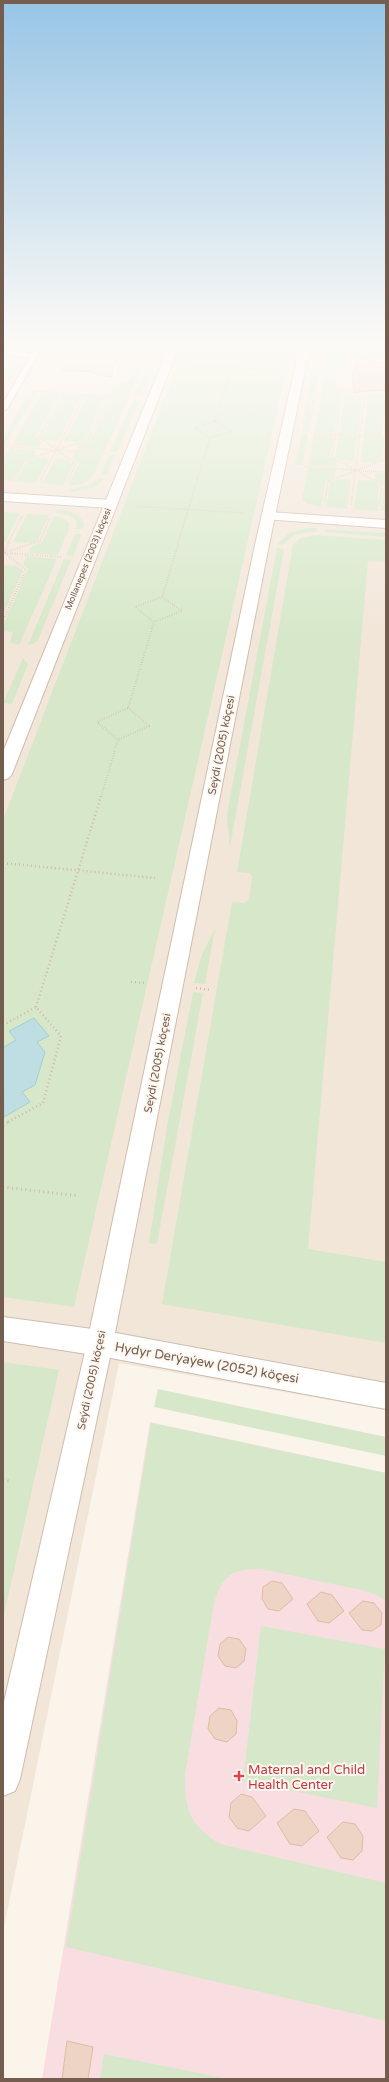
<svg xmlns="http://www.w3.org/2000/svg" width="389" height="2082" font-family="'Varela Round',sans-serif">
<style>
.residential{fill:#f2e6d9}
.medical{fill:#f8dee1}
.green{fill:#d6e8c9}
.water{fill:#bfdee3;stroke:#a6cdd4}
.building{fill:#eed4c4;stroke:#e0bba5}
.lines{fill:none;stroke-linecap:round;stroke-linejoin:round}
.lane-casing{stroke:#ccbdb0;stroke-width:2}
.street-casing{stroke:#ccbdb0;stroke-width:2}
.secondary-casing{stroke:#cfbdae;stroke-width:2}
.path-far3{stroke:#d3b8a6;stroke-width:1.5;stroke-dasharray:0.5 1.5;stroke-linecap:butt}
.path-far2{stroke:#d3b8a6;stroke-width:2;stroke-dasharray:0.5 2;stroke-linecap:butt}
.path-far1{stroke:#d3b8a6;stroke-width:2.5;stroke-dasharray:1 3;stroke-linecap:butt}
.path{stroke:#d3b8a6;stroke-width:3;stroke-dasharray:1 3.5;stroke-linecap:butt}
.lane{fill:#fff;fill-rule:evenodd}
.street{fill:#fff;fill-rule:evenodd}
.secondary{fill:#fff;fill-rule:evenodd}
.health-dot{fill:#e0444e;stroke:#fef8f0;stroke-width:1.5}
.labels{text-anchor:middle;stroke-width:4;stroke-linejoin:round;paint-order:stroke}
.far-street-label{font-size:9px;fill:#745c4f;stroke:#fef8f0}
.street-label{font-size:11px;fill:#745c4f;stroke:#fef8f0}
.near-street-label{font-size:13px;fill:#745c4f;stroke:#fef8f0}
.near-health-label{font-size:13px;fill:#be3a42;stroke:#fef8f0;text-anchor:start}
</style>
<rect width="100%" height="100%" fill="#fbf4ea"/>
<path class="residential" d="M3,346h383v1064l-267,-47 -116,569z"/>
<path class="medical" d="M150,1422l236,51v606h-344z"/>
<g class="green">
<path d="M185,346h107l-218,961 -71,-10v-477z"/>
<path d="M329,346h18l-2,14 -13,10h-7z"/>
<path d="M351,346h17l-2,10 -16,2z"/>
<path d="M374,346h12v14h-10l-4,-3z"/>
<path d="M3,358l16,6v6l-8,12 -8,-1 2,-8 -2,-1z"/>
<path d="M139,366h3l-14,30 -18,-1 5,-9 16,-7z"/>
<path d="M147,367h6l-13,30 -6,-1z"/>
<path d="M318,376l-9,56h-7l10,-55z"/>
<path d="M324,377h7l10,10 -7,47 -19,-2z"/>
<path d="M345,390l8,5 9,1 -4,39 -19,-1z"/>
<path d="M30,392l6,1 -31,52 -2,-1v-6z"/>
<path d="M42,393l17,1 -23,42 6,5 -3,6 -27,-2z"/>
<path d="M368,394h18l-4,43 -18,-1z"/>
<path d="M64,395l17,1 -23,45 -13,-1 -4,-3z"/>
<path d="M87,396l19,1 -20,42 -10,3 -12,-1z"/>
<path d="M110,398l18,1 -24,53 -28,-2 3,-6 11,-3z"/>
<path d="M134,399l6,1 -23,52h-7z"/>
<path d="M302,434h6l-6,31h-7z"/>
<path d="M314,434l20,2 -4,20 7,5v6l-29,-1z"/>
<path d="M339,436l18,1 -3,24 -13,-1 -6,-3z"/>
<path d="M364,438l20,1 -2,21 -9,3 -13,-1z"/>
<path d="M10,448l27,2 -3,6 -10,4 -12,21 -9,-1v-20z"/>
<path d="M75,452l28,2c-9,19 -10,33 -35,31l11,-22 -7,-4z"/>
<path d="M109,455h6l-8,20h-7z"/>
<path d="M36,458l13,1 -13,24 -20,-1 11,-21z"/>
<path d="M55,459l13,1 6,4 -10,21 -22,-2z"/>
<path d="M308,468l28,2 -1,7 -9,4 -5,26 -13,-3 -6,-4z"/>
<path d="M376,473l10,1v37h-5l3,-26 -9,-5z"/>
<path d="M98,478l7,1 -12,9 -23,4 1,-3 18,-4z"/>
<path d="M338,479l13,1 -4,29 -21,-2 4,-25z"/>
<path d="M358,480l14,1 7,4 -2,26 -23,-2z"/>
<path d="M57,509c11,1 23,3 27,15l-1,5h-7l1,-7 -7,-6 -15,-3z"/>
<path d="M3,512l17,1 -14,28h-3z"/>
<path d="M27,514l22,1 -11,25 -8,3 -17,-1z"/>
<path d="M54,516l9,2 6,5 -1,8 -10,24 -30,-2 4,-7 10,-4z"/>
<path d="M307,528h10v4c-12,0 -26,1 -32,12h-7l11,-11z"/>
<path d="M325,529l61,4v4l-61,-5z"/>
<path d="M75,534h7l-9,22 -7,-1z"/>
<path d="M316,535l70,5v22l-18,-1 -60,688 78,13v81l-224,-39 70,-402 12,1 5,-3 3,-24 -3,-3 -12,-1 56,-327 8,-7z"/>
<path d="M277,548l7,1 -54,298 -3,-29 1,-9z"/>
<path d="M27,556l30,3 -38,86 -7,-2 -2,-2 3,-9 -10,-1v-6l25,-56 -5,-5z"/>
<path d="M64,559l7,1 -33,80 -5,4 -5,1z"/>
<path d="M3,565l14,1 6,5 -20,44z"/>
<path d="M23,658l5,6 -16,40 -9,-1z"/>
<path d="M215,928l-10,56 -11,-1 7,-26z"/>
<path d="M193,992l10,1 -46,251 -8,-1 18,-116z"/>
<path d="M3,1362l56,8 -56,249z"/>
<path d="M158,1389l228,48v19l-232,-49z"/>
<path d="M151,1423l235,50v128l-6,-4 -14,-6 -105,-22c-29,0 -38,6 -47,34l-29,171c0,37 4,50 35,70l166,39v138l-320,-74z"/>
<path d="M261,1626l124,23 -8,159 -134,-27z"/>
<path d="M104,2054l125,25h-129z"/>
</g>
<path class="water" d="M34,1018l15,18 -12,6 8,10 -10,33 -13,7 8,10 -26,15 -1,-66 1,-4 12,-7 -7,-9z"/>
<g class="building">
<path d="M74,346h55l-17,22 1,9 -14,-2 -7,-3 -30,-2z"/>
<path d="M358,357l17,5h11v29l-12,-1 -20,3 -2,-17z"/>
<path d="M272,1581l10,2 11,16 -14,12 -11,-2 -6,-10 1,-12z"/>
<path d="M321,1592l11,3 12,16 -15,12 -11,-2 -11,-17z"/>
<path d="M363,1601l11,2 8,10 -1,12 -9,6 -10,-1 -13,-17z"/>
<path d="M228,1637l11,2 7,10 -2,12 -8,7 -11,-2 -7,-10 2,-12z"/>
<path d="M219,1708l12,2 6,11 -1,13 -9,8 -12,-3 -7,-10 2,-13z"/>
<path d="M241,1794l11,3 14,19 -17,15 -12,-3 -8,-11 2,-14z"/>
<path d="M294,1809l11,2 14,20 -17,15 -12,-2 -13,-21z"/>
<path d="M343,1822l12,2 8,12 -1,15 -9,9 -12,-2 -14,-21z"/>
<path d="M67,2041l26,6 -5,32h-26z"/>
</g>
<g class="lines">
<g class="lane-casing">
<path id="lane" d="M37,346h6l-36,63 -4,2v-8l27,-46 -27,-2v-4l30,2z"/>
</g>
<g class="street-casing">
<g id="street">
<path d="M3,493l108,7 7,4 -7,4 -108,-7z"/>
<path d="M269,512l117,8v8l-122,-9 -2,-3z"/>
<path d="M3,1317l97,13 286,53v26l-286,-53 -97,-15z"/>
</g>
</g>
<g class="secondary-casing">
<g id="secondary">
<path d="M169,346h10l-167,428 -3,4 -6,2v-28z"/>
<path d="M300,346h10l-41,199 -156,798 -93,436 -5,12 -12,5v-90l84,-363 168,-798z"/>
</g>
</g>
<g class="path-far3">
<path d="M369,356l2,-10"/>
<path d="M347,359l2,-13"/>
<path d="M187,365l91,5"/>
<path d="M343,388l-11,69 50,28 -3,21"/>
<path d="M32,391l99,7"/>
<path d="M63,393l-24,44 37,27 -9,19"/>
<path d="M215,421l17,10 -22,7 -16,-10z"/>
<path d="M215,421l23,-75"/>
<path d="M311,433l75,5"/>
<path d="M3,446l51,4"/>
<path d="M59,450l47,3"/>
<path d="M305,467l49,3"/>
<path d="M359,471l27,1"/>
<path d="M14,481l11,-21 63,-20 21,-44"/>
<path d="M40,481l45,-86"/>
<path d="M325,502l3,-21 56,-21 2,-16"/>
<path d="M351,505l14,-110"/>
<path d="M134,506l109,7"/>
<path d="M8,543l14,-27"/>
<path d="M33,543l7,-2 10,-23"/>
<path d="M178,543l32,-105"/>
</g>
<g class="path-far2">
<path d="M3,552l23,18 -23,50"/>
<path d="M4,552l5,-10"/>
<path d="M3,553l33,-11"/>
<path d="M5,553l56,4"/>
<path d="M162,597l17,-55"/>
<path d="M162,597l20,14 -28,11 -19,-15z"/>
<path d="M128,708l21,18 -31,14 -21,-18z"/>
<path d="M128,708l26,-86"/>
<path d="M101,797l17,-57"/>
</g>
<g class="path-far1">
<path d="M3,863l152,15"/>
<path d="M131,982l15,1"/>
<path d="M196,988l14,2"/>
<path d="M36,1007l65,-211"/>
<path d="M3,1025l33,-18 25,29 -18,67 -37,20"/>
</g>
<g class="path">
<path d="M3,1125l5,-3"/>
<path d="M3,1187l76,9"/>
<path d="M3,1480l7,1"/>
</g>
<use href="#lane" class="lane"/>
<use href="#street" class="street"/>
<use href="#secondary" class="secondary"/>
</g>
<linearGradient id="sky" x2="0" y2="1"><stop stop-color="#97c5e6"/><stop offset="0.54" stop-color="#fdfaf6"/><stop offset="1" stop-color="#fdfaf6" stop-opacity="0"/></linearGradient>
<rect width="389" height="637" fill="url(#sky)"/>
<path class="health-dot" d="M237 1770h4v4h4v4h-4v4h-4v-4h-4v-4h4z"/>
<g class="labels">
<g class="far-street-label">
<text transform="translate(88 559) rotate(-68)" y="3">Mollanepes (2003) köçesi</text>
</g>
<g class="street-label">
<text transform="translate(221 745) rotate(-79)" y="4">Seýdi (2005) köçesi</text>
<text transform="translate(157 1063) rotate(-79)" y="4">Seýdi (2005) köçesi</text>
<text transform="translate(91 1380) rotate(-78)" y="4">Seýdi (2005) köçesi</text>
</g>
<g class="near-street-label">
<text transform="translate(207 1362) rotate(10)" y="5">Hydyr Derýaýew (2052) köçesi</text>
</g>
<g class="near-health-label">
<text x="248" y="1774">Maternal and Child<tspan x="248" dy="15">Health Center</tspan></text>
</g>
</g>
<rect width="389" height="2082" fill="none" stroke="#745c4f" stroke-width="8"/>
</svg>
